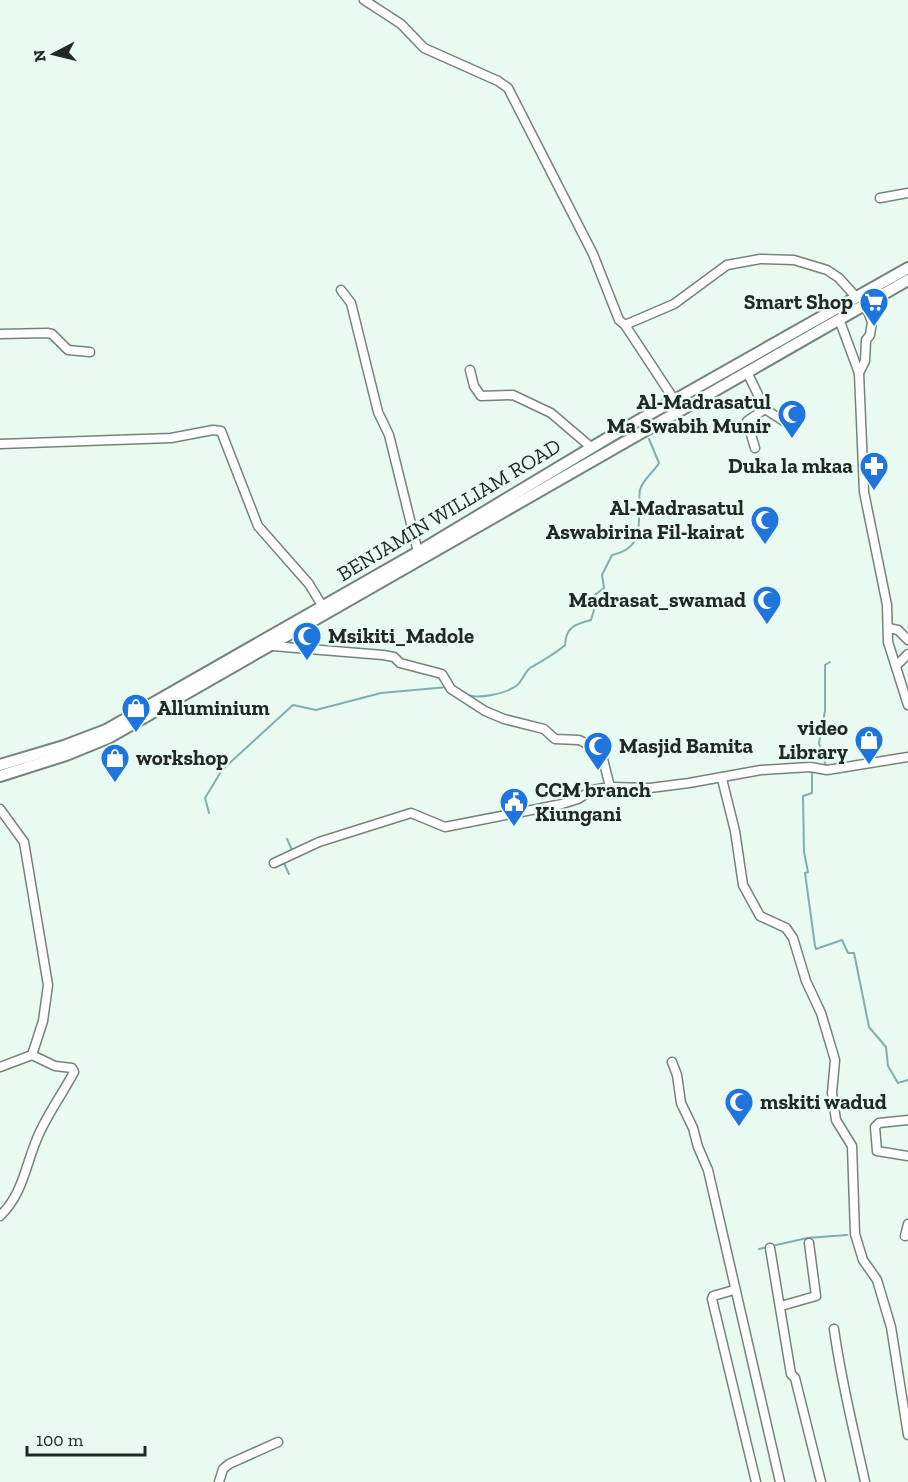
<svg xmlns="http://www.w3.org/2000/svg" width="908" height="1482" font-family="'Zilla Slab',serif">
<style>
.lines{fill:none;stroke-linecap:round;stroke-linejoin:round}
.stream{stroke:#81aeb1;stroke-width:2}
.minor-casing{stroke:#74847b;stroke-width:11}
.major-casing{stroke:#74847b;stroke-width:14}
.minor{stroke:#fff;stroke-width:8}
.major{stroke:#fff;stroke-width:10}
.labels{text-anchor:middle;stroke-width:5;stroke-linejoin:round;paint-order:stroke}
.poi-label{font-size:21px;font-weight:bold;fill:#222925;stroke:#e9fbf1;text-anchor:end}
.street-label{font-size:21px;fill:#222925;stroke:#e9fbf1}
</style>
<rect width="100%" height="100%" fill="#e9fbf1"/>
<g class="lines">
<g class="stream">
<path d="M467,695c11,4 38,-1 49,-9 6,-4 8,-13 14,-18 13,-8 24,-13 35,-23 1,-18 10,-21 26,-25l3,-10 -2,-13 12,-9 -2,-13 10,-20c37,-8 24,-37 28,-65 2,-10 14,-18 19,-27l-10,-24"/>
<path d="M826,766l-7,-23 6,-32v-46l5,-3"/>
<path d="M812,769v24l-9,3 1,56 4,20 -3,1 10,73 1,3 26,-9 6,13h6l15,74 17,20 2,19 10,17 10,-3"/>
<path d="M209,813l-4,-15 17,-28 71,-65 23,5 65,-17 67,-6"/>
<path d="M287,839l6,13"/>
<path d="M283,861l6,13"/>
<path d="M759,1249l48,-11 40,-3"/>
</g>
<g class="minor-casing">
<g id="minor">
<path d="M364,0l37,24 23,24 74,33 10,7 85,166 26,66 6,5 49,-21 53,-39 33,-6 34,1 33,10 12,8 18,20"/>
<path d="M880,198l28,-5"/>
<path d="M341,290l10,13 27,109 11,23 29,117"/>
<path d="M839,319l20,54 5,119 23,113 1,37 20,63"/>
<path d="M625,325l56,85"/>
<path d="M0,334l47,-1 5,1 16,16 22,2"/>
<path d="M470,370l4,16 7,10 32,-1 38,18 41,35"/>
<path d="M747,372l18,37 20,13"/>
<path d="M859,373l6,-12 1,-21 4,-5 2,-13 -7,-18"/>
<path d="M0,444l171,-6 42,-8 8,1 37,95 51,58 17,28"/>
<path d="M755,448l-8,-27 18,-12"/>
<path d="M888,628l10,2 10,10"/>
<path d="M272,646l111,9 11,2 6,6 42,11 9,15 34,22 19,8 40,10 11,10 24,1 15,7 8,8 8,32"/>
<path d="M896,666l12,-12"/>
<path d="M722,779l13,52 8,54 17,31 26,12 7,10 13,43 15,32 14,47 -3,33 4,27 16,26 3,88 8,26 14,20 14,47 17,108"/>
<path d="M0,809l24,33 24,143 -5,36 -11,34 -32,12"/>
<path d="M274,863l45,-21 92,-29 34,14 117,-23 16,-5 14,-9 18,-3 40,1 39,-5 72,-13 49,-3 17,3 81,-13"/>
<path d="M672,1062l5,13 4,28 12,25 5,19 10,23 72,312"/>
<path d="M908,1120l-29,3 -4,4 2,24 31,5"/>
<path d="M0,1216c22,-21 25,-48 36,-75 9,-24 26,-46 38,-69l-2,-4 -17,-2 -23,-11"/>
<path d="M905,1236l3,-12"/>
<path d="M770,1248l21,126 4,4 26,104"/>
<path d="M734,1290l-21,6 -1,3 44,183"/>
<path d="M781,1306l35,-10 -7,-53"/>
<path d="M834,1329c7,52 20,102 31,153"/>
<path d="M219,1482l4,-13 6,-5 49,-22"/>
</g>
</g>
<g class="major-casing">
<g id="major">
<path d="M0,765l64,-19 42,-16 312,-178 193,-116 297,-168"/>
<path d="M0,776l66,-21 44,-18 798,-457"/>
</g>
</g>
<use href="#minor" class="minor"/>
<use href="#major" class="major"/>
</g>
<defs>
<g id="supermarket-pin" transform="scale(1.5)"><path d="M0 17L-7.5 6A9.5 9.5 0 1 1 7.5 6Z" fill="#1f74de" stroke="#e9fbf1"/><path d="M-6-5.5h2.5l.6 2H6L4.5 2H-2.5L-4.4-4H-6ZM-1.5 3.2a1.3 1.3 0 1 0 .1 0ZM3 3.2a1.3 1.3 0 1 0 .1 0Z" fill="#fff"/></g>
<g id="mosque-pin" transform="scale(1.5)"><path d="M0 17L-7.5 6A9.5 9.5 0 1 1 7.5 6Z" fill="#1f74de" stroke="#e9fbf1"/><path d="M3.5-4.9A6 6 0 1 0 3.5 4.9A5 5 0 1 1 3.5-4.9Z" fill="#fff"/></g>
<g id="pharmacy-pin" transform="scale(1.5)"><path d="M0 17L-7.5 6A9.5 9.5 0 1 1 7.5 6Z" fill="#1f74de" stroke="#e9fbf1"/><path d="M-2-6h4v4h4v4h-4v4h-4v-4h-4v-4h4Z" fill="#fff"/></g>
<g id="shop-pin" transform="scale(1.5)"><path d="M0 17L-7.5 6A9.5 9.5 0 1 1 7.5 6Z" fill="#1f74de" stroke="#e9fbf1"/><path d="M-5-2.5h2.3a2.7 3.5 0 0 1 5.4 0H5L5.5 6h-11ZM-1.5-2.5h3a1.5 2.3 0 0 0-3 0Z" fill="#fff"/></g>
<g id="civic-pin" transform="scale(1.5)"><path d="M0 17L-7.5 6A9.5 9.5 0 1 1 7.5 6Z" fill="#1f74de" stroke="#e9fbf1"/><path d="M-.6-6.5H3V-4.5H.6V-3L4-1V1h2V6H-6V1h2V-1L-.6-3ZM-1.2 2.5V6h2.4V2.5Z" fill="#fff"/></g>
</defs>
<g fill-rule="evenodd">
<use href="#supermarket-pin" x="874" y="302"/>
<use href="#mosque-pin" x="792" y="414"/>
<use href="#pharmacy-pin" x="874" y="466"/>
<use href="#mosque-pin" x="765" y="520"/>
<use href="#mosque-pin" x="767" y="600"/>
<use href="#mosque-pin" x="307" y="636"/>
<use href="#shop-pin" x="136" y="708"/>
<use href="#shop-pin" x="869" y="740"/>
<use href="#mosque-pin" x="598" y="746"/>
<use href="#shop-pin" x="115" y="758"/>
<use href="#civic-pin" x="514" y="802"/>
<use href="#mosque-pin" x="739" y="1102"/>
</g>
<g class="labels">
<g class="poi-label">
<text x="853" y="309">Smart Shop</text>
<text x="771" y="409">Al-Madrasatul<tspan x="771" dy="24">Ma Swabih Munir</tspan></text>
<text x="853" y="473">Duka la mkaa</text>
<text x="744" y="515">Al-Madrasatul<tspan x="744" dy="24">Aswabirina Fil-kairat</tspan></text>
<text x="746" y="607">Madrasat_swamad</text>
<text x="328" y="643" text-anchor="start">Msikiti_Madole</text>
<text x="157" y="715" text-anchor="start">Alluminium</text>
<text x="848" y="735">video<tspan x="848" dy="24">Library</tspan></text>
<text x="619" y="753" text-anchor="start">Masjid Bamita</text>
<text x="136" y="765" text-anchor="start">workshop</text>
<text x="535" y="797" text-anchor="start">CCM branch<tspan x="535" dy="24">Kiungani</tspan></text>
<text x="760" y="1109" text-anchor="start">mskiti wadud</text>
</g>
<g class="street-label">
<text transform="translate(449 510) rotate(-31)" y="7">BENJAMIN WILLIAM ROAD</text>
</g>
</g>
<g transform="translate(54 54) rotate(263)" stroke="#e9fbf1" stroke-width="4.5" paint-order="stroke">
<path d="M0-4.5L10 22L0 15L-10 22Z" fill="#222925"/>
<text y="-9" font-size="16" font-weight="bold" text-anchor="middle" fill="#222925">N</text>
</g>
<path d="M27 1446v9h118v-9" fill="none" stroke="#222925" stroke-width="3"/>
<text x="36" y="1446" font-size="18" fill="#222925" stroke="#e9fbf1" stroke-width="4.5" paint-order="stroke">100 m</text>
</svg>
